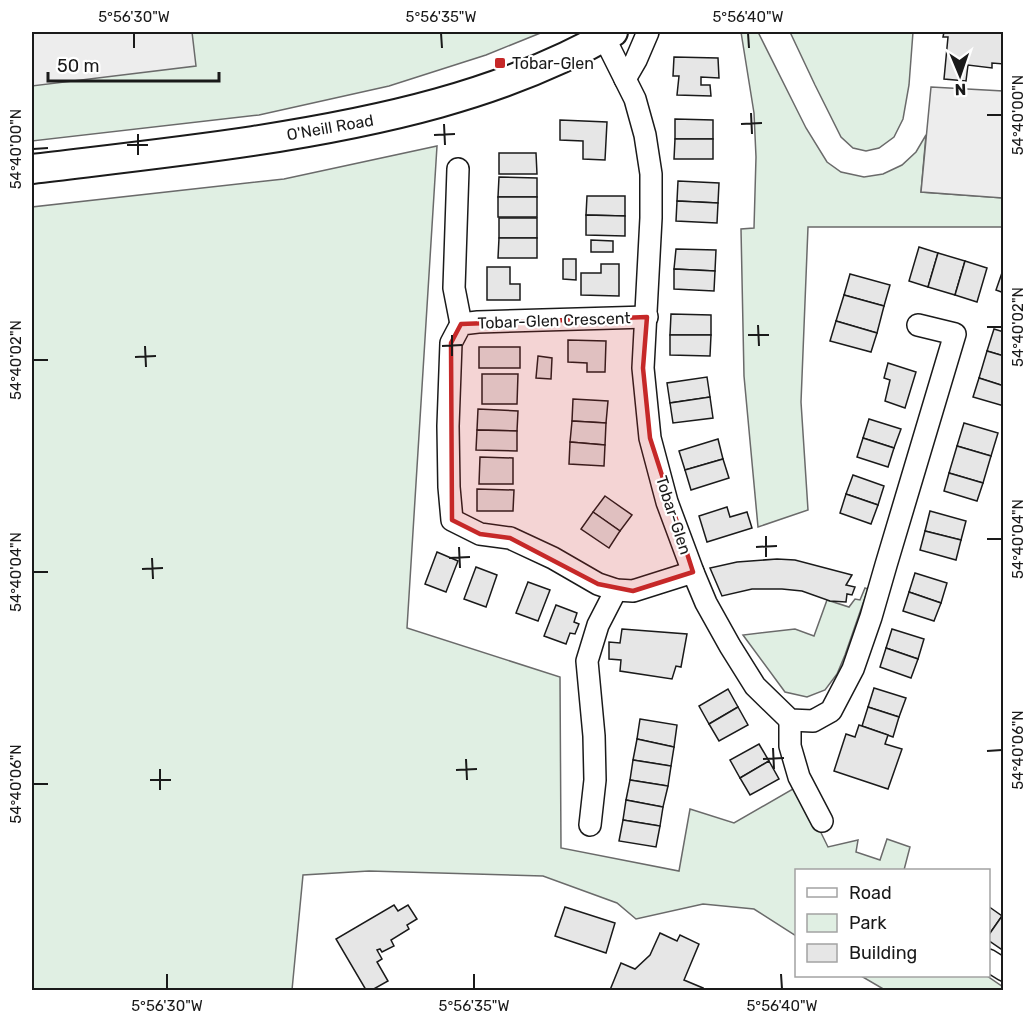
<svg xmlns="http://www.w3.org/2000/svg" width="1035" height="1022" font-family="Rubik,sans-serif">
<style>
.green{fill:#e0efe3;stroke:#6a6a6a;stroke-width:1.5}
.parking{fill:#ededed;stroke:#6a6a6a;stroke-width:1.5}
.building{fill:#e6e6e6;stroke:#1a1a1a;stroke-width:1.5}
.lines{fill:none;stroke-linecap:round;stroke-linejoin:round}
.street-casing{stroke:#1a1a1a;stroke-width:24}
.secondary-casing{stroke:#1a1a1a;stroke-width:32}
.street{stroke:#fff;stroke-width:21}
.secondary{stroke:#fff;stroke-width:28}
.marked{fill:#c62828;fill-opacity:0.2;stroke:#c62828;stroke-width:4.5;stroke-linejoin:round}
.ticks{fill:none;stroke:#1a1a1a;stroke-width:2}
.poi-dot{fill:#c62828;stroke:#fff;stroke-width:2}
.labels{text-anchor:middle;stroke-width:4.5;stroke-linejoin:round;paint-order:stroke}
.poi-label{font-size:16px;fill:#1a1a1a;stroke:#fff;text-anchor:start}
.street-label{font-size:16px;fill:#1a1a1a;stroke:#fff}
.neatline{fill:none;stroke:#1a1a1a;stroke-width:2}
.ticks-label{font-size:15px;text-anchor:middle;fill:#1a1a1a}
</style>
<rect width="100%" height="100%" fill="#fff"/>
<g class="green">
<path d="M32,32h511l-57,23 -97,31 -130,29 -227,26z"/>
<path d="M741,32h17l48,96 21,34 14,10 23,5 19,-3 19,-9 14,-13 10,-17 -5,57 83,6 -1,29h-195l-7,175 7,108 -50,17 -14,-151 -3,-147 13,-1 2,-71 -2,-44z"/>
<path d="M790,32h123l-4,53 -6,34 -9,18 -15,11 -13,3 -13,-3 -12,-11 -26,-52z"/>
<path d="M437,146l-30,482 153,49 1,171 118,23 11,-62 44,14 64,-37 30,61 30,-7 -2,12 24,8 7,-21 23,8 -6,23h-108v66l-42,-27 -51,-5 -67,15 -19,-16 -74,-27 -174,-5 -66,4 -11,115h-260v-783l252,-28z"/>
<path d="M865,588l3,1 -23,66 -8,19 -12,16 -18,7 -22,-5 -42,-57 52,-6 19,7 13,-36 22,7 6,-8 5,1z"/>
<path d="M861,976h126l16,11v3h-118z"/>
</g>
<g class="parking">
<path d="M32,32h160l4,34 -164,20z"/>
<path d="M931,87l72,4v107l-82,-6z"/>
</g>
<g class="building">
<path d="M944,32h60v32l-12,-1v5l-24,-3 -2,16 -22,-2 4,-42h-5z"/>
<path d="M674,57l44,1 1,20 -18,-1v8h9l1,11 -34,-1 2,-19h-6z"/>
<path d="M675,119l38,1v19h-38z"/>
<path d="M560,120l47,2 -2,38 -22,-1v-18l-23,-1z"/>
<path d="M675,139h38v20h-39z"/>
<path d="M499,153h37l1,21h-38z"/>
<path d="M499,177l38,1v19h-39z"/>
<path d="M678,181l41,2 -1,20 -41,-2z"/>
<path d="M587,196h38v20l-39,-1z"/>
<rect x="498" y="197" width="39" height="20"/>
<path d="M677,201l41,2 -1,20 -41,-2z"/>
<path d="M586,215l39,1v20l-39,-1z"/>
<rect x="499" y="218" width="38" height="20"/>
<path d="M499,238h38v20h-39z"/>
<path d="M591,240l22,1v11h-22z"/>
<path d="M919,247l19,6 -10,34 -19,-6z"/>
<path d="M676,249l40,1 -1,21 -41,-2z"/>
<path d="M938,253l27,8 -10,34 -27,-8z"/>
<path d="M563,259h13v21l-13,-1z"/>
<path d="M965,261l22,7 -10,34 -22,-7z"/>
<path d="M601,264h18v32l-38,-1v-22h20z"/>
<path d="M487,267h23v17h10v16h-33z"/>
<path d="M1004,267v26l-8,-3z"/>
<path d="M674,269l41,2 -1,20 -40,-2z"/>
<path d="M850,274l40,11 -6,21 -40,-11z"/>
<path d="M844,295l40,11 -7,27 -41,-12z"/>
<path d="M671,314l40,1v20h-41z"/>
<path d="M836,321l41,12 -6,19 -41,-11z"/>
<path d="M994,329l10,3v24l-17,-5z"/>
<path d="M670,335h41l-1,21 -40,-1z"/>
<path d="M568,340l38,1 -1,31h-18v-9l-19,-1z"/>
<rect x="479" y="347" width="41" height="21"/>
<path d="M987,351l17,5v30l-25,-8z"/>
<path d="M538,356l14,2 -1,21 -15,-1z"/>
<path d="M888,363l28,9 -11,36 -20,-7 5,-21 -6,-2z"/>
<path d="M482,374h36l-1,30h-35z"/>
<path d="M707,377l3,20 -40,6 -3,-20z"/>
<path d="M979,378l25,8v20l-31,-9z"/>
<path d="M710,397l3,21 -40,5 -3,-20z"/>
<path d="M573,399l35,2 -2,22 -34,-2z"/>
<path d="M478,409l40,2 -1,20 -40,-1z"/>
<path d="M869,419l32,10 -7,19 -31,-10z"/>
<path d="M572,421l34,2 -1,22 -35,-3z"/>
<path d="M964,423l34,10 -7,23 -34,-10z"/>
<path d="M477,430l40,1v20l-41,-1z"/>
<path d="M863,438l31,10 -6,19 -31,-10z"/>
<path d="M718,439l5,20 -38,11 -6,-19z"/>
<path d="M570,442l35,3 -1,21 -35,-2z"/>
<path d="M957,446l34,10 -8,27 -34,-10z"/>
<path d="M480,457l33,1v26h-34z"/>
<path d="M723,459l6,19 -38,12 -6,-20z"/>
<path d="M949,473l34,10 -6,18 -33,-10z"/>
<path d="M853,475l31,11 -6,19 -32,-11z"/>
<path d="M477,489l37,1 -1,21h-36z"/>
<path d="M846,494l32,11 -7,19 -31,-11z"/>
<path d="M605,496l27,19 -12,16 -27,-19z"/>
<path d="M727,507l3,10 17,-5 5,16 -45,14 -8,-26z"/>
<path d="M930,511l36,10 -5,19 -36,-9z"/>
<path d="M593,512l27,19 -11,17 -28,-19z"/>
<path d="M925,531l36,9 -5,20 -36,-10z"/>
<path d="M437,552l21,9 -12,31 -21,-8z"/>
<path d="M777,559l18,1 57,15 -6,10 9,2 -3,8 -5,-1 -1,8 -16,-1 -28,-10 -20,-2h-30l-30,7 -12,-28 27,-6z"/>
<path d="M476,567l21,8 -11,32 -22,-8z"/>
<path d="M915,573l32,10 -6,20 -32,-11z"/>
<path d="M528,582l22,8 -12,31 -22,-8z"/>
<path d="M909,592l32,11 -7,18 -31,-10z"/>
<path d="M556,605l21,8 -3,9 5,2 -4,10 -5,-1 -4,11 -22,-8z"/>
<path d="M622,629l65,5 -6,33 -5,-1 -4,13 -52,-8 1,-11 -12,-1v-17l11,1z"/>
<path d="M892,629l32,10 -6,20 -32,-11z"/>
<path d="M886,648l32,11 -7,19 -31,-11z"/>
<path d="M874,688l32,10 -7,19 -31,-10z"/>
<path d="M728,689l10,18 -29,17 -10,-18z"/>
<path d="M738,707l10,18 -29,16 -10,-17z"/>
<path d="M868,707l31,10 -6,20 -31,-11z"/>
<path d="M640,719l37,6 -3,22 -37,-8z"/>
<path d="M859,725l29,10 -3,9 17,5 -14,40 -54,-18 12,-37 9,3z"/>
<path d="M637,739l37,8 -3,19 -38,-6z"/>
<path d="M759,744l10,17 -29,17 -10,-18z"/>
<path d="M633,760l38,6 -3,20 -38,-6z"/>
<path d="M769,761l10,18 -29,16 -10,-17z"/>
<path d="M630,780l38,6 -5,21 -37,-7z"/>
<path d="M626,800l37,7 -3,19 -37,-6z"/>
<path d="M623,820l37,6 -4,21 -37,-6z"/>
<path d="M394,905l4,6 10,-6 9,14 -10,6 2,4 -18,11 3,6 -12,6 -2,-3 -3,1 5,9 -5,3 11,19 -16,9h-6l-30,-51z"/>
<path d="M988,906l14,10 -14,20z"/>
<path d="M565,907l50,16 -9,30 -51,-17z"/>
<path d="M1002,916l2,1v34l-16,-11v-4z"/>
<path d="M660,933l17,8 3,-6 19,9 -15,36 19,8 -1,2h-92l11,-27 14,6 15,-14z"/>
</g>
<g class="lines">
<g class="street-casing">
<g id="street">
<path d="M604,37l31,62 10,36 6,39v44l-8,150 7,70 17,64 26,70 13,31 24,43 25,40 35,34 23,1 18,-10 22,-42 18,-52 15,-52 69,-231 -37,-9"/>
<path d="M625,79l11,-19 12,-28"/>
<path d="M458,169l-4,119 7,36"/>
<path d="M647,317l-169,5 -17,2 -10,19 -3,83 1,61 3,33 28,14 30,4 43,20 45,26 18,6 17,1 60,-19"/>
<path d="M790,720v26l9,31 23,44"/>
<path d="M590,825l5,-45 -1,-44 -7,-75 11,-36 18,-35"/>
<path d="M988,960l16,10"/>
</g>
</g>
<g class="secondary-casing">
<path id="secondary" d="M32,169c74,-9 148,-17 221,-28 124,-19 251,-46 360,-109"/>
</g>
<use href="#street" class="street"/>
<use href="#secondary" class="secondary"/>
</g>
<path class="marked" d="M647,317l-4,51 7,70 43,134 -60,19 -35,-7 -88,-46 -30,-4 -28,-14 -1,-177 10,-19z"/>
<path class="ticks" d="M134,33v15M441,33l1,15M748,33l1,15M751,113l1,21M987,115h15M444,124l1,21M741,124l21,-1M138,134v21M434,135l21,-1M127,145h21M33,149l15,-1M758,325l1,21M987,327h15M452,335v21M748,335h21M145,346l1,21M442,346l20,-1M135,357l21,-1M33,360h15M766,536v21M987,539h15M459,547l1,21M756,547l21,-1M152,558l1,21M449,558l21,-1M142,569l21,-1M33,572h15M773,748l1,21M987,751l15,-1M466,759l1,21M763,759l21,-1M160,769v21M456,770l21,-1M150,780h21M33,784h15M167,974v15M474,974v15M781,974l1,15"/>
<rect class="poi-dot" x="494" y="57" width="12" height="12" rx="3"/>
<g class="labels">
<g class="poi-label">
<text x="512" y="69">Tobar-Glen</text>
</g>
<g class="street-label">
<text transform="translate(330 127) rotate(-10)" y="6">O'Neill Road</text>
<text transform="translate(554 320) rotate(-2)" y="6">Tobar-Glen Crescent</text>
<text transform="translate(674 515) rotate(72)" y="6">Tobar-Glen</text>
</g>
</g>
<rect width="1035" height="1022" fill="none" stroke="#ffffff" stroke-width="66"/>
<rect x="795" y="869" width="195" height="108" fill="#ffffff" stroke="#a3a3a3" stroke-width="1.5"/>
<rect x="807" y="888" width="30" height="9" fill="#ffffff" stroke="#a3a3a3" stroke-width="1.5"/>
<text x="849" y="899" font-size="18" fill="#1a1a1a">Road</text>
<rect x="807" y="914" width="30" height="18" fill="#e0efe3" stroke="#a3a3a3" stroke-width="1.5"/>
<text x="849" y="929" font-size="18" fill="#1a1a1a">Park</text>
<rect x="807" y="944" width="30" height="18" fill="#e6e6e6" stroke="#a3a3a3" stroke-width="1.5"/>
<text x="849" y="959" font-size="18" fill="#1a1a1a">Building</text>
<g transform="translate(960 75) rotate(178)" stroke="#ffffff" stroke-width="4.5" paint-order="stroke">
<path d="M0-4.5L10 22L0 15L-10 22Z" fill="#1a1a1a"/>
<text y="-9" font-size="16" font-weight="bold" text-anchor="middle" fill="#1a1a1a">N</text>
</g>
<path d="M48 72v9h171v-9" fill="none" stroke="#1a1a1a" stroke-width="3"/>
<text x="57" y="72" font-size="18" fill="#1a1a1a" stroke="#ffffff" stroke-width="4.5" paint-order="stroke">50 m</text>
<rect x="33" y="33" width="969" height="956" class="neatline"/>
<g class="ticks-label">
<text x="134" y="22">5°56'30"W</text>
<text x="441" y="22">5°56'35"W</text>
<text x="748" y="22">5°56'40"W</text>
<text transform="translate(1018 115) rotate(-90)" y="5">54°40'00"N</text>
<text transform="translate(16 149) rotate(-90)" y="5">54°40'00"N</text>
<text transform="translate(1018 327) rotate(-90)" y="5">54°40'02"N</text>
<text transform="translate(16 360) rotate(-90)" y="5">54°40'02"N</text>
<text transform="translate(1018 539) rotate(-90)" y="5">54°40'04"N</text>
<text transform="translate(16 572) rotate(-90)" y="5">54°40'04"N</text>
<text transform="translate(1018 750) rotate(-90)" y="5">54°40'06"N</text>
<text transform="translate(16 784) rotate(-90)" y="5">54°40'06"N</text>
<text x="167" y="1011">5°56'30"W</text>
<text x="474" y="1011">5°56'35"W</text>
<text x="782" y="1011">5°56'40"W</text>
</g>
</svg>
